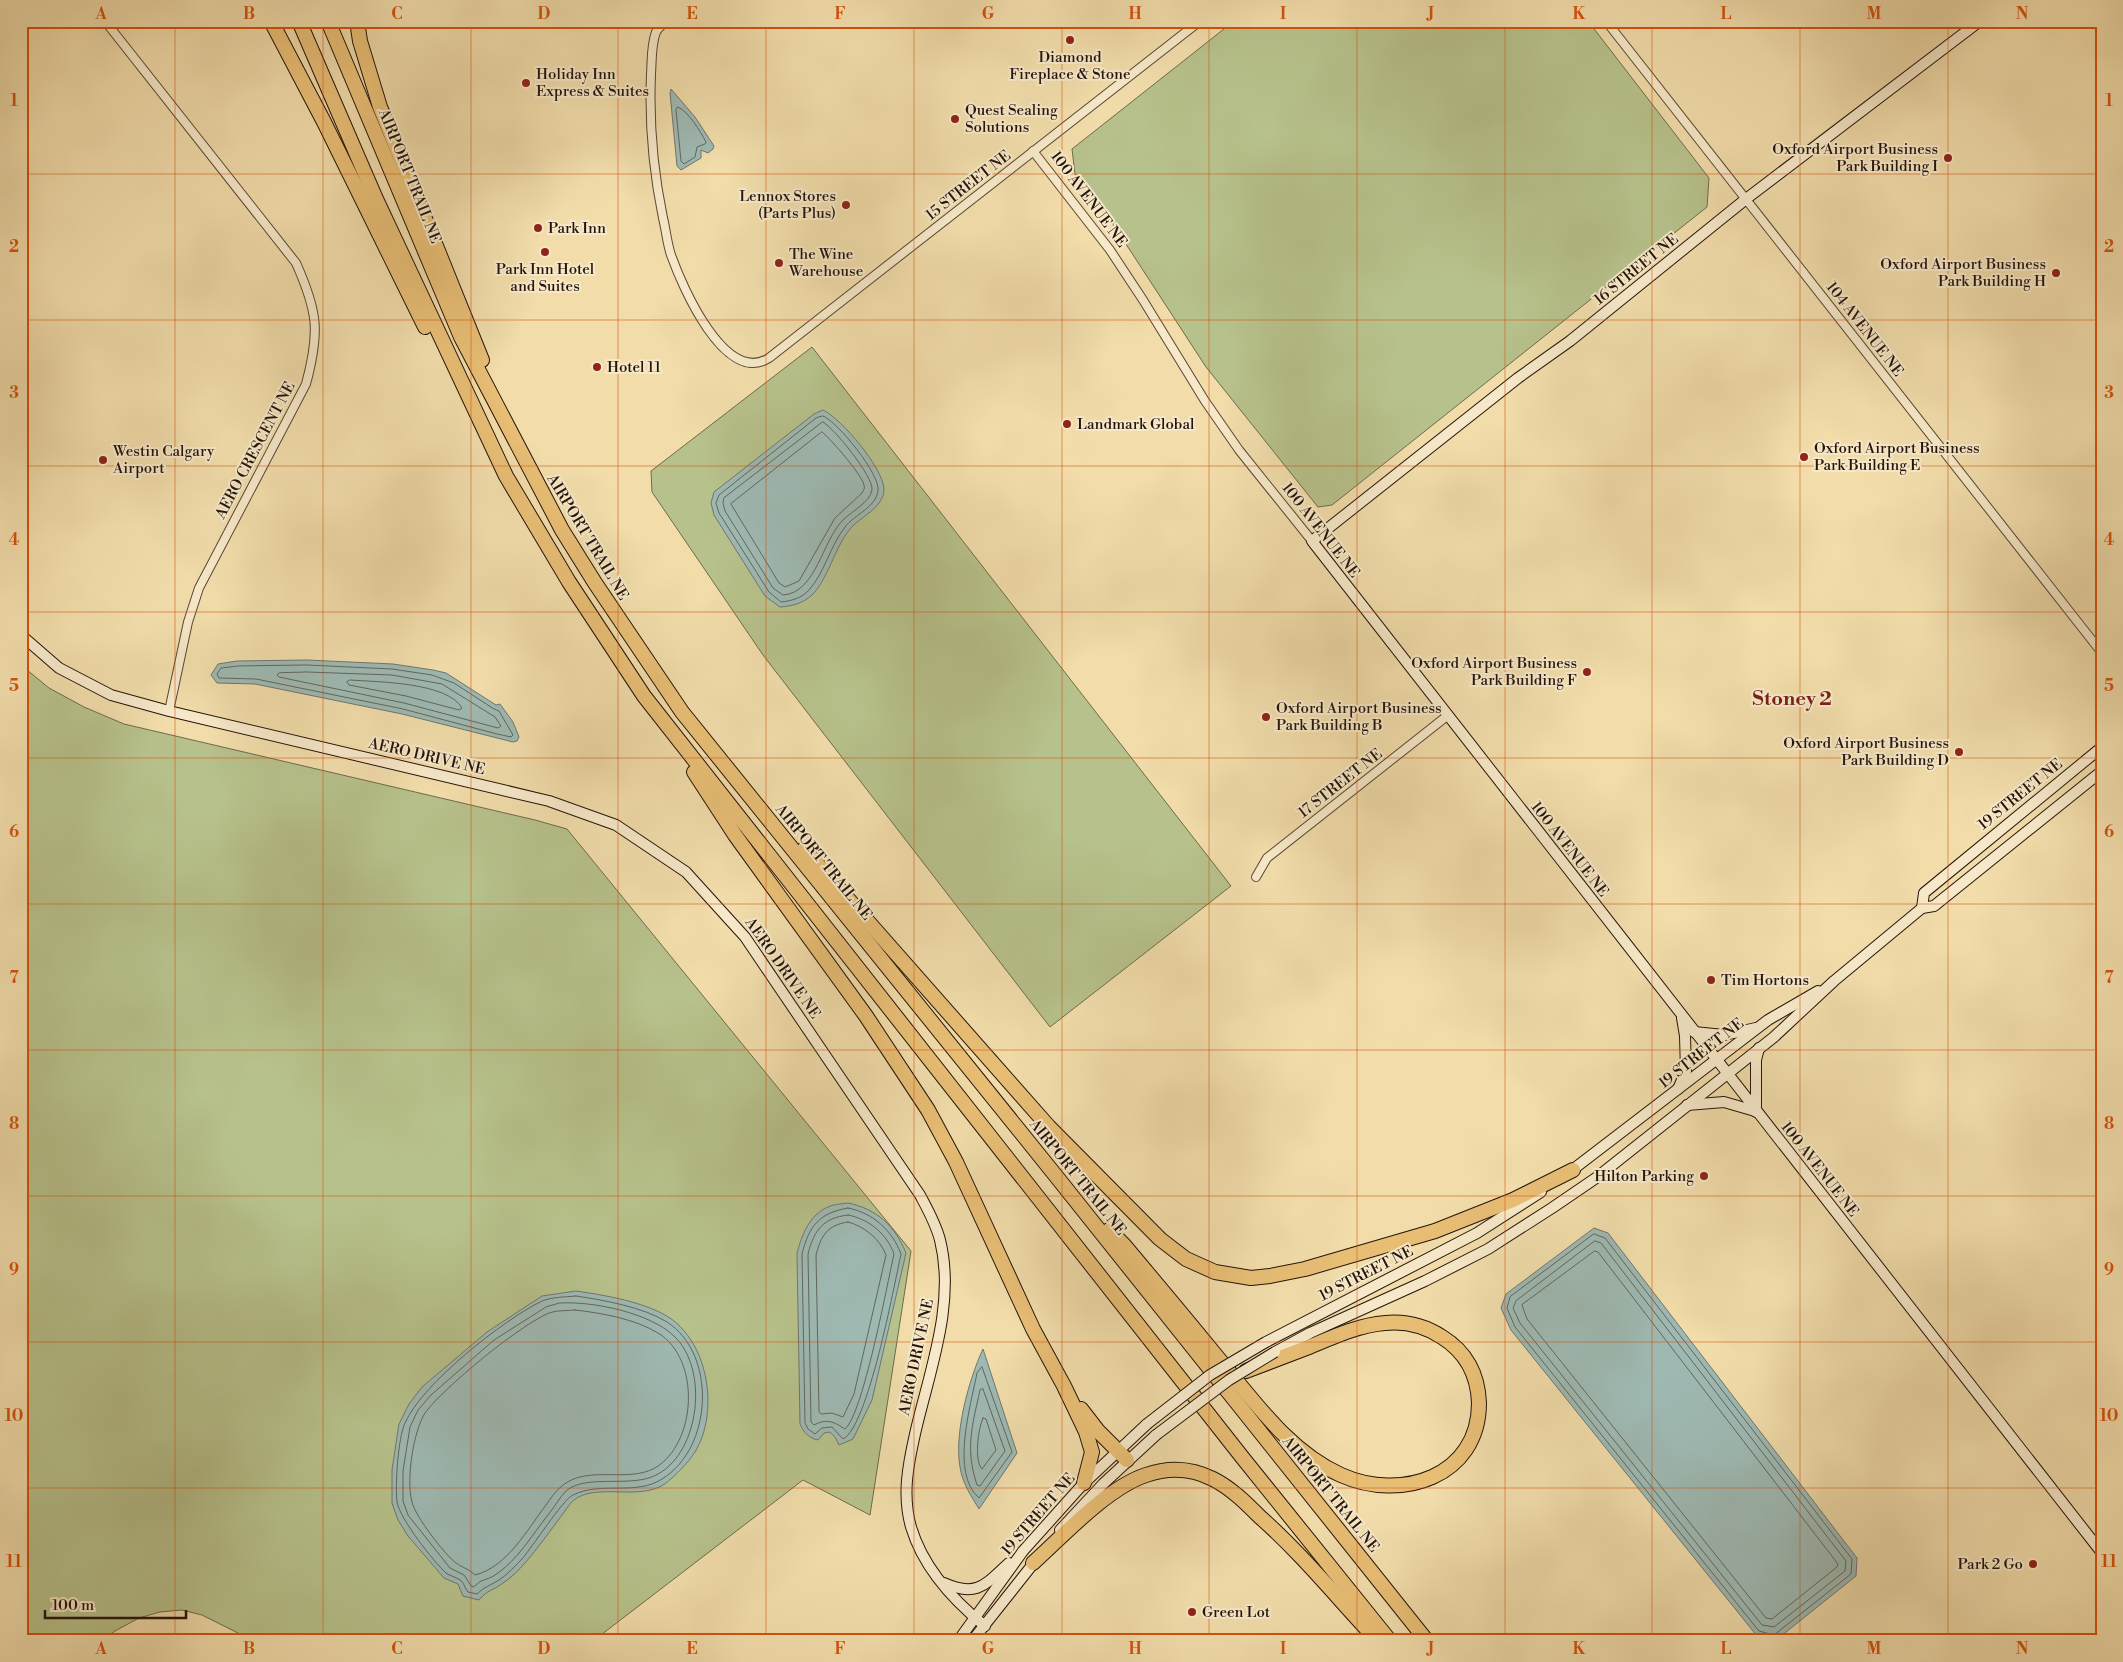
<svg xmlns="http://www.w3.org/2000/svg" width="2123" height="1662" font-family="'Libre Bodoni',serif">
<style>
.green{fill:#b7c18b;stroke:#6e6a4b}
.water{fill:#9eb9b2;stroke:#6d776f}
.lines{fill:none;stroke-linecap:round;stroke-linejoin:round}
.shore{stroke:#61665e;stroke-width:1}
.street-casing{stroke:#574633;stroke-width:10}
.secondary-casing{stroke:#24140b;stroke-width:12}
.highway-casing{stroke:#24140b;stroke-width:16}
.street{stroke:#f6e8c8;stroke-width:8}
.secondary{stroke:#f6e8c8;stroke-width:10}
.highway{stroke:#e8be75;stroke-width:14}
.secondary-bridge-casing{stroke:#24140b;stroke-width:12;stroke-linecap:butt}
.secondary-bridge{stroke:#f6e8c8;stroke-width:10}
.grid{fill:none;stroke:#d4520c;stroke-width:1;stroke-opacity:0.55}
.poi-dot{fill:#8f2418;stroke:#f6e8c8;stroke-width:2}
.labels{text-anchor:middle;stroke-width:4;stroke-linejoin:round;paint-order:stroke}
.poi-label{font-size:15px;fill:#24140b;stroke:#f6e8c8;text-anchor:start}
.street-label{font-size:15px;fill:#24140b;stroke:#f6e8c8}
.district-label{font-size:20px;font-weight:bold;fill:#7a1f14;stroke:#f6e8c8}
.neatline{fill:none;stroke:#d4520c;stroke-width:2}
.grid-label{font-size:16px;text-anchor:middle;font-weight:bold;fill:#d4520c}
</style>
<rect width="100%" height="100%" fill="#f1dcaa"/>
<filter id="stains"><feTurbulence type="fractalNoise" baseFrequency=".004" numOctaves="4"/><feColorMatrix values="0 0 0 0 .2 0 0 0 0 .09 0 0 0 0 .02 0 0 0 .5 -.17"/></filter>
<radialGradient id="worn" r=".72"><stop offset=".6" stop-color="#630" stop-opacity="0"/><stop offset="1" stop-color="#630" stop-opacity=".3"/></radialGradient>
<g class="green">
<path d="M1234,21h354l121,157 -2,29 -375,298 -14,2 -112,-140 -97,-149 -34,-44 -3,-25z"/>
<path d="M812,347l419,539 -181,141 -287,-372 -111,-163 -1,-21z"/>
<path d="M21,665l28,23 35,19 40,17 411,96 32,9 344,422 -41,264 -67,-35 -210,161h-339l-52,-26 -20,-5 -22,2 -21,6 -24,13 -13,10h-81z"/>
</g>
<g class="water">
<path d="M671,89l24,28 19,29 -1,3 -5,4 -7,-3v8l-20,12 -4,-4 -7,-73z"/>
<path d="M823,410c19,9 61,59 61,80 -1,18 -24,27 -34,39 -15,18 -23,52 -38,66 -10,9 -20,11 -32,12l-15,-11 -51,-81 -3,-12 3,-11 100,-78z"/>
<path d="M307,660l86,4 40,6 13,3 50,32 4,-1 13,18 6,15 -2,4 -4,1 -111,-28 -147,-30 -38,-1 -6,-8 7,-11 19,-3z"/>
<path d="M848,1203c29,6 47,23 58,50l-34,147 -19,39 -14,6 -4,-8 -5,-5 -6,1 -6,7c-9,-2 -14,-7 -18,-16l-3,-171c5,-18 12,-38 31,-46 5,-3 14,-3 20,-4z"/>
<path d="M1594,1228l14,5 249,325 -1,18 -80,64 -19,-4 -246,-306 -10,-22 5,-14z"/>
<path d="M576,1291c28,4 70,11 94,27 39,27 49,94 25,134 -7,11 -19,23 -29,31 -25,19 -69,-1 -92,17 -4,3 -8,10 -12,15 -12,16 -24,33 -37,48 -6,7 -14,15 -22,20 -10,8 -15,6 -24,17l-16,-4 -5,-12 -14,-6 -36,-42 -10,-16 -6,-17v-33l7,-46 10,-20 13,-17 65,-55 55,-36z"/>
<path d="M983,1349l34,104 -38,56c-8,-13 -17,-27 -19,-42 -6,-34 9,-88 23,-118z"/>
</g>
<g class="lines">
<g class="shore">
<path d="M678,107c11,5 22,24 28,35l-1,2 -8,3 -2,10 -11,7 -3,-3 -5,-51z"/>
<path d="M823,416c14,5 58,59 55,75 -2,16 -24,24 -33,36 -15,19 -20,45 -36,63 -7,8 -18,11 -28,12l-12,-10 -50,-79 -3,-10 3,-8 97,-77z"/>
<path d="M823,422c11,6 51,55 49,68 -2,12 -21,22 -29,30 -21,21 -27,73 -60,75l-10,-7 -48,-77 -2,-8 1,-5z"/>
<path d="M822,432c9,7 40,43 42,53 1,4 0,4 -2,8l-27,25 -36,63 -14,6 -6,-4 -48,-79z"/>
<path d="M307,665l85,4 40,6 22,8 40,26 5,2 14,24 -2,2 -14,-3 -94,-25 -147,-30 -37,-1 -2,-4 4,-6 17,-2z"/>
<path d="M307,672l85,3 50,9 53,33 6,9 -3,2 -94,-25 -125,-26 -2,-2 2,-2z"/>
<path d="M350,680c27,2 97,2 112,28l-3,2 -53,-14 -57,-11 -2,-3z"/>
<path d="M848,1208c25,5 44,22 53,46 -7,32 -33,173 -58,185l-11,-12 -10,1 -7,6 -7,-5 -3,-6 -3,-169c7,-28 17,-41 46,-46z"/>
<path d="M848,1215c21,4 39,19 46,39 -7,31 -31,160 -49,175 -11,-7 -18,-11 -31,-4l-3,-3 -3,-168c6,-24 15,-36 40,-39z"/>
<path d="M848,1222c16,4 32,17 38,33l-32,139 -11,23 -11,-4 -11,1 -2,-2 -3,-157c5,-19 11,-30 32,-33z"/>
<path d="M1594,1234l11,4 247,321 -1,15 -77,61 -15,-4 -244,-304 -8,-19 3,-11z"/>
<path d="M1595,1241l6,2 245,318 -1,10 -71,56 -12,-2 -242,-302 -7,-15 3,-7z"/>
<path d="M1595,1251l3,1 240,312 -1,3 -65,52 -6,-1 -239,-299 -5,-14z"/>
<path d="M576,1296c27,4 67,11 91,26 50,32 46,126 -5,157 -26,17 -61,2 -89,16 -10,4 -41,53 -52,65 -6,6 -14,15 -22,20 -8,5 -15,7 -22,14l-9,-2c-3,-3 -4,-10 -8,-12 -4,-3 -10,-4 -14,-7 -13,-12 -46,-54 -49,-71 -2,-17 1,-64 8,-79 17,-39 98,-103 137,-122 10,-4 23,-4 34,-5z"/>
<path d="M560,1303c33,-2 90,10 114,33 35,33 26,115 -16,138 -25,15 -71,-1 -92,17 -7,7 -12,17 -18,24 -16,20 -31,46 -53,60 -4,3 -9,4 -14,6 -4,3 -5,5 -9,6l-8,-12 -14,-7 -42,-53 -5,-14v-30l7,-44 8,-17 13,-15 63,-55 52,-33z"/>
<path d="M575,1310c27,3 60,9 83,23 43,26 39,110 -3,135 -27,15 -66,-3 -92,17 -7,5 -12,13 -17,20 -19,25 -39,62 -71,70 -6,-6 -12,-7 -19,-12 -11,-8 -41,-47 -44,-61 -6,-21 1,-70 13,-89 18,-25 95,-88 124,-100 8,-3 18,-2 26,-3z"/>
<path d="M982,1367l30,85 -33,46c-29,-25 -8,-93 -2,-125z"/>
<path d="M983,1389l22,62 -25,35 -3,-1c-12,-37 -5,-58 3,-95z"/>
<path d="M983,1418l3,1 10,31 -14,19c-8,-8 -4,-40 1,-51z"/>
</g>
<g class="street-casing">
<g id="street">
<path d="M105,21l191,242c22,49 24,69 10,121l-107,204 -11,34 -19,89"/>
<path d="M667,21c-4,3 -9,7 -11,11 -5,13 -4,28 -5,42 -2,48 2,96 12,144 3,12 4,25 8,37 11,31 54,131 98,103l431,-337"/>
<path d="M1606,21l496,632"/>
<path d="M1033,151l77,99 33,50 62,101 34,49 73,91"/>
<path d="M1256,877l11,-19 180,-142"/>
</g>
</g>
<g class="secondary-casing">
<g id="secondary">
<path d="M1980,21l-234,178 -176,142 -52,37 -206,163 790,1012"/>
<path d="M21,635l38,33 52,27 58,16 380,90 67,24 70,47 59,65 175,258c8,15 16,29 20,45 16,64 -11,132 -25,194 -7,31 -13,61 -4,93 12,40 43,74 74,99"/>
<path d="M1922,908l2,-15 178,-146"/>
<path d="M1694,1032l30,3 32,-7"/>
<path d="M1678,1089l8,-18 -1,-35 -3,-18"/>
<path d="M1687,1105l37,-3 31,9"/>
<path d="M1756,1112v-52l3,-12"/>
<path d="M1567,1174l201,-154 50,-29"/>
<path d="M1266,1342l211,-109 64,-41"/>
<path d="M1275,1352l35,-19 115,-52 63,-32 64,-41 44,-30 178,-141 60,-56 88,-73 12,-2 168,-135"/>
<path d="M1060,1530l43,-46 53,-49"/>
<path d="M944,1583c33,15 42,1 65,-20"/>
<path d="M958,1641l65,-90 61,-68 63,-59"/>
<path d="M972,1641l65,-82"/>
</g>
</g>
<g class="highway-casing">
<g id="highway">
<path d="M271,21l53,101 101,205"/>
<path d="M299,21l77,178 130,277 63,106 75,114 598,761 148,184"/>
<path d="M328,21l133,316 101,193 33,53 87,129 374,464 371,465"/>
<path d="M357,21l3,20 20,66 102,253"/>
<path d="M694,772l41,63 131,181 62,94 28,52 77,167 31,57 22,46 6,20 -8,31"/>
<path d="M804,849l245,278 111,112 26,20 29,13 36,6 19,-2 35,-7 130,-38 78,-31 60,-30"/>
<path d="M1109,1230l15,15c32,38 63,75 94,113 36,43 71,94 123,117 60,27 138,2 138,-72 -1,-29 -13,-51 -37,-66 -17,-11 -37,-16 -57,-14 -26,2 -52,14 -76,24 -21,8 -42,16 -63,24"/>
<path d="M1081,1409l17,22 29,29"/>
<path d="M1033,1563c31,-28 74,-75 113,-88 23,-8 45,-7 67,4 18,9 33,24 47,38 43,38 79,83 118,124"/>
</g>
</g>
<use href="#street" class="street"/>
<use href="#secondary" class="secondary"/>
<use href="#highway" class="highway"/>
<g class="secondary-bridge-casing">
<g id="secondary-bridge">
<path d="M1147,1424l63,-49 56,-33"/>
<path d="M1156,1435l73,-55 46,-28"/>
</g>
</g>
<use href="#secondary-bridge" class="secondary-bridge"/>
</g>
<path class="grid" d="M175,21v1620M323,21v1620M471,21v1620M618,21v1620M766,21v1620M914,21v1620M1062,21v1620M1209,21v1620M1357,21v1620M1505,21v1620M1652,21v1620M1800,21v1620M1948,21v1620M21,174h2081M21,320h2081M21,466h2081M21,612h2081M21,758h2081M21,904h2081M21,1050h2081M21,1196h2081M21,1342h2081M21,1488h2081"/>
<g class="poi-dot">
<circle cx="1070" cy="40" r="5"/>
<circle cx="526" cy="83" r="5"/>
<circle cx="955" cy="119" r="5"/>
<circle cx="1948" cy="158" r="5"/>
<circle cx="846" cy="205" r="5"/>
<circle cx="538" cy="228" r="5"/>
<circle cx="545" cy="252" r="5"/>
<circle cx="779" cy="263" r="5"/>
<circle cx="2056" cy="273" r="5"/>
<circle cx="597" cy="367" r="5"/>
<circle cx="1067" cy="424" r="5"/>
<circle cx="1804" cy="457" r="5"/>
<circle cx="103" cy="460" r="5"/>
<circle cx="1587" cy="672" r="5"/>
<circle cx="1266" cy="717" r="5"/>
<circle cx="1959" cy="752" r="5"/>
<circle cx="1711" cy="980" r="5"/>
<circle cx="1704" cy="1176" r="5"/>
<circle cx="2033" cy="1564" r="5"/>
<circle cx="1192" cy="1612" r="5"/>
</g>
<g class="labels">
<g class="poi-label">
<text x="1070" y="62" text-anchor="middle">Diamond<tspan x="1070" dy="17">Fireplace &amp; Stone</tspan></text>
<text x="536" y="79">Holiday Inn<tspan x="536" dy="17">Express &amp; Suites</tspan></text>
<text x="965" y="115">Quest Sealing<tspan x="965" dy="17">Solutions</tspan></text>
<text x="1938" y="154" text-anchor="end">Oxford Airport Business<tspan x="1938" dy="17">Park Building I</tspan></text>
<text x="836" y="201" text-anchor="end">Lennox Stores<tspan x="836" dy="17">(Parts Plus)</tspan></text>
<text x="548" y="233">Park Inn</text>
<text x="789" y="259">The Wine<tspan x="789" dy="17">Warehouse</tspan></text>
<text x="2046" y="269" text-anchor="end">Oxford Airport Business<tspan x="2046" dy="17">Park Building H</tspan></text>
<text x="545" y="274" text-anchor="middle">Park Inn Hotel<tspan x="545" dy="17">and Suites</tspan></text>
<text x="607" y="372">Hotel 11</text>
<text x="1077" y="429">Landmark Global</text>
<text x="1814" y="453">Oxford Airport Business<tspan x="1814" dy="17">Park Building E</tspan></text>
<text x="113" y="456">Westin Calgary<tspan x="113" dy="17">Airport</tspan></text>
<text x="1577" y="668" text-anchor="end">Oxford Airport Business<tspan x="1577" dy="17">Park Building F</tspan></text>
<text x="1276" y="713">Oxford Airport Business<tspan x="1276" dy="17">Park Building B</tspan></text>
<text x="1949" y="748" text-anchor="end">Oxford Airport Business<tspan x="1949" dy="17">Park Building D</tspan></text>
<text x="1721" y="985">Tim Hortons</text>
<text x="1694" y="1181" text-anchor="end">Hilton Parking</text>
<text x="2023" y="1569" text-anchor="end">Park 2 Go</text>
<text x="1202" y="1617">Green Lot</text>
</g>
<g class="street-label">
<text transform="translate(410 176) rotate(68)" y="5">AIRPORT TRAIL NE</text>
<text transform="translate(968 185) rotate(-38)" y="5">15 STREET NE</text>
<text transform="translate(1089 199) rotate(53)" y="5">100 AVENUE NE</text>
<text transform="translate(1636 269) rotate(-39)" y="5">16 STREET NE</text>
<text transform="translate(1865 329) rotate(52)" y="5">104 AVENUE NE</text>
<text transform="translate(255 450) rotate(-62)" y="5">AERO CRESCENT NE</text>
<text transform="translate(1321 530) rotate(52)" y="5">100 AVENUE NE</text>
<text transform="translate(588 537) rotate(59)" y="5">AIRPORT TRAIL NE</text>
<text transform="translate(427 756) rotate(13)" y="5">AERO DRIVE NE</text>
<text transform="translate(1340 783) rotate(-38)" y="5">17 STREET NE</text>
<text transform="translate(2020 794) rotate(-39)" y="5">19 STREET NE</text>
<text transform="translate(1570 849) rotate(52)" y="5">100 AVENUE NE</text>
<text transform="translate(824 862) rotate(51)" y="5">AIRPORT TRAIL NE</text>
<text transform="translate(783 968) rotate(55)" y="5">AERO DRIVE NE</text>
<text transform="translate(1701 1053) rotate(-38)" y="5">19 STREET NE</text>
<text transform="translate(1820 1169) rotate(52)" y="5">100 AVENUE NE</text>
<text transform="translate(1078 1177) rotate(51)" y="5">AIRPORT TRAIL NE</text>
<text transform="translate(1366 1273) rotate(-27)" y="5">19 STREET NE</text>
<text transform="translate(916 1357) rotate(-78)" y="5">AERO DRIVE NE</text>
<text transform="translate(1331 1494) rotate(51)" y="5">AIRPORT TRAIL NE</text>
<text transform="translate(1038 1514) rotate(-49)" y="5">19 STREET NE</text>
</g>
<g class="district-label">
<text x="1792" y="705">Stoney 2</text>
</g>
</g>
<rect width="2123" height="1662" fill="none" stroke="#f1dcaa" stroke-width="55"/>
<path d="M45 1610v8h141v-8" fill="none" stroke="#24140b" stroke-width="2.5"/>
<text x="52" y="1610" font-size="15" fill="#24140b" stroke="#f6e8c8" stroke-width="4" paint-order="stroke">100 m</text>
<rect x="28" y="28" width="2068" height="1606" class="neatline"/>
<g class="grid-label">
<text x="101" y="19">A</text>
<text x="249" y="19">B</text>
<text x="397" y="19">C</text>
<text x="544" y="19">D</text>
<text x="692" y="19">E</text>
<text x="840" y="19">F</text>
<text x="988" y="19">G</text>
<text x="1135" y="19">H</text>
<text x="1283" y="19">I</text>
<text x="1431" y="19">J</text>
<text x="1579" y="19">K</text>
<text x="1726" y="19">L</text>
<text x="1874" y="19">M</text>
<text x="2022" y="19">N</text>
<text x="14" y="106">1</text>
<text x="2109" y="106">1</text>
<text x="14" y="252">2</text>
<text x="2109" y="252">2</text>
<text x="14" y="398">3</text>
<text x="2109" y="398">3</text>
<text x="14" y="545">4</text>
<text x="2109" y="545">4</text>
<text x="14" y="691">5</text>
<text x="2109" y="691">5</text>
<text x="14" y="837">6</text>
<text x="2109" y="837">6</text>
<text x="14" y="983">7</text>
<text x="2109" y="983">7</text>
<text x="14" y="1129">8</text>
<text x="2109" y="1129">8</text>
<text x="14" y="1275">9</text>
<text x="2109" y="1275">9</text>
<text x="14" y="1421">10</text>
<text x="2109" y="1421">10</text>
<text x="14" y="1567">11</text>
<text x="2109" y="1567">11</text>
<text x="101" y="1654">A</text>
<text x="249" y="1654">B</text>
<text x="397" y="1654">C</text>
<text x="544" y="1654">D</text>
<text x="692" y="1654">E</text>
<text x="840" y="1654">F</text>
<text x="988" y="1654">G</text>
<text x="1135" y="1654">H</text>
<text x="1283" y="1654">I</text>
<text x="1431" y="1654">J</text>
<text x="1579" y="1654">K</text>
<text x="1726" y="1654">L</text>
<text x="1874" y="1654">M</text>
<text x="2022" y="1654">N</text>
</g>
<rect width="100%" height="100%" filter="url(#stains)"/>
<rect width="100%" height="100%" fill="url(#worn)"/>
</svg>
